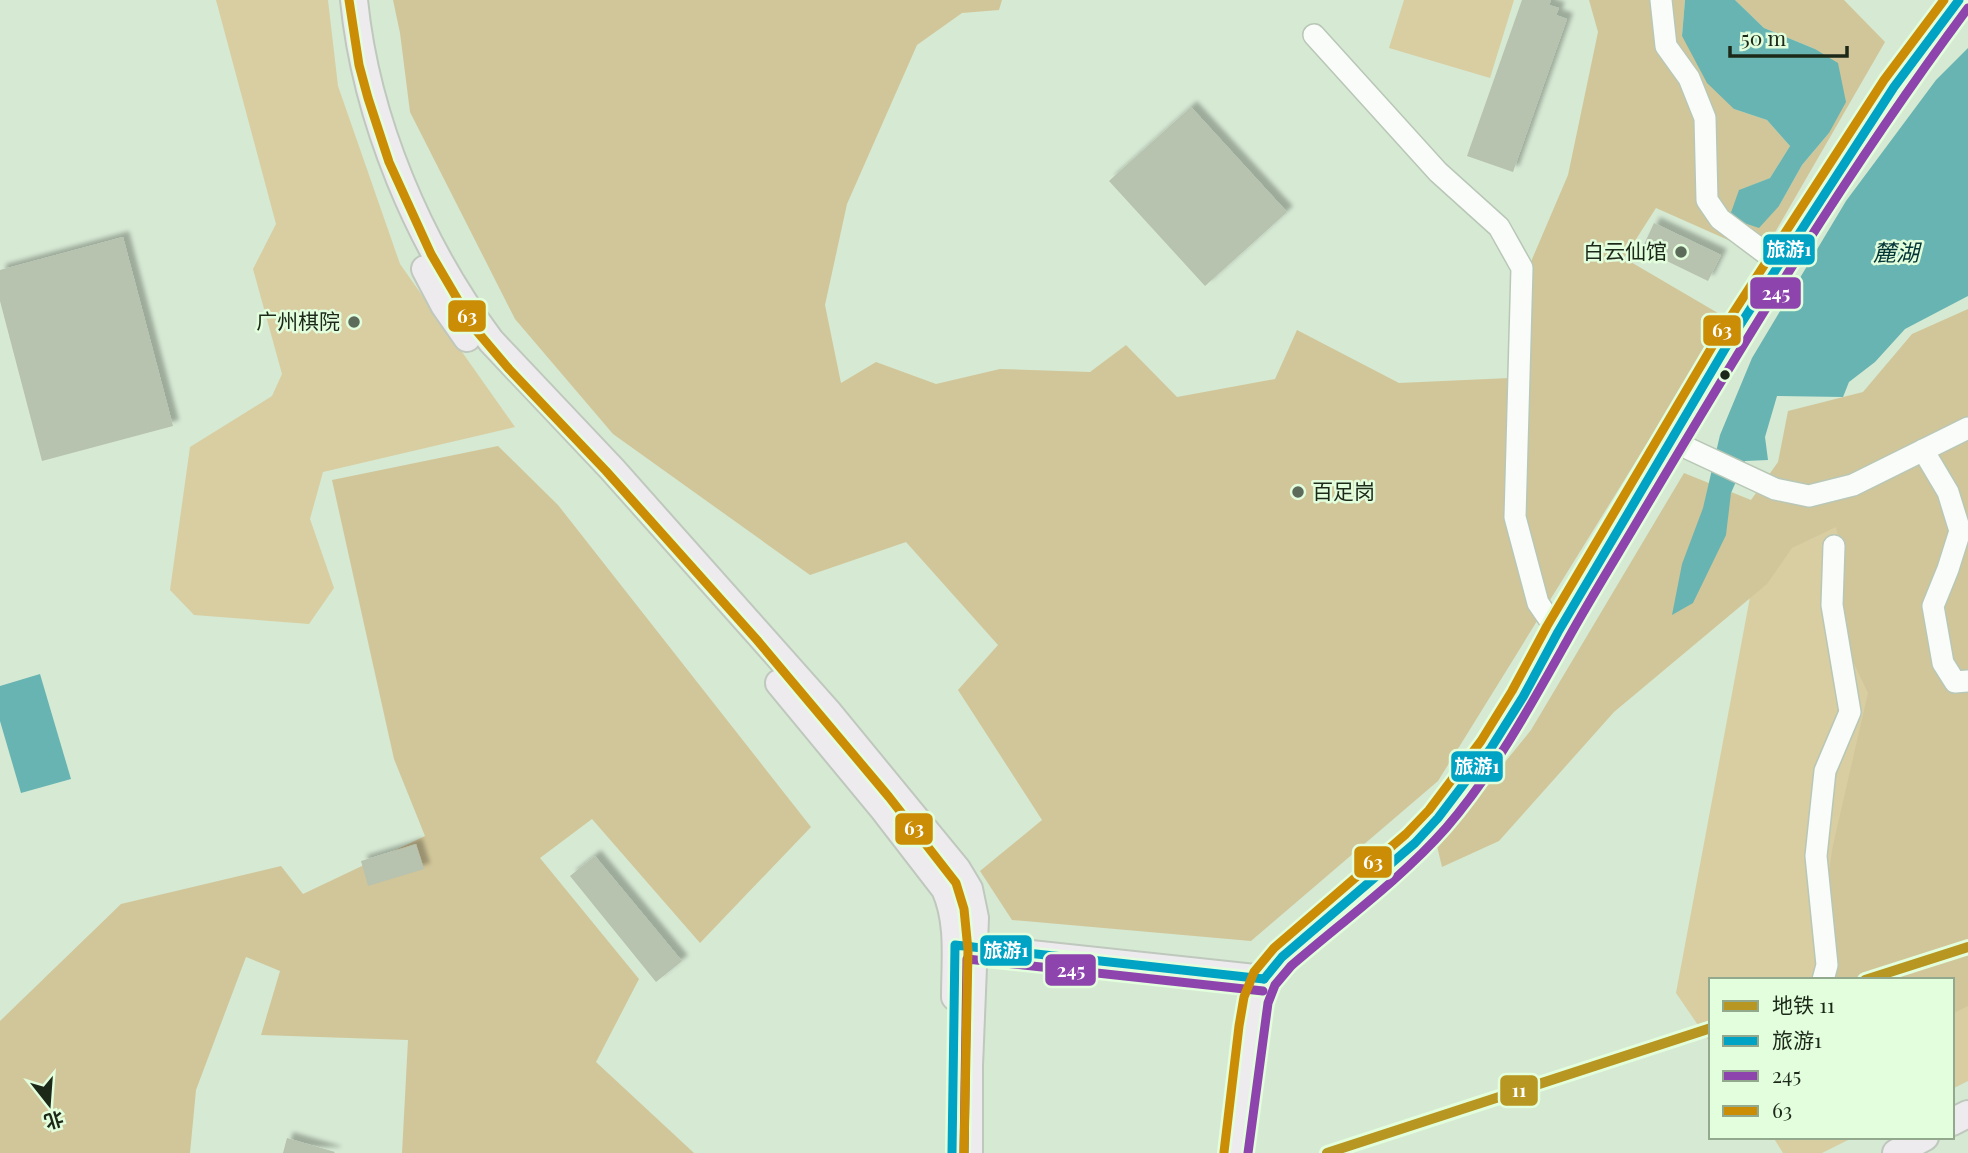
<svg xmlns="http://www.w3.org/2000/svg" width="1968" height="1153" font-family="'Playfair Display','Noto Sans SC',serif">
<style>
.green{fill:#d8cea2}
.forest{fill:#d1c699}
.water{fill:#68b4b2}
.building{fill:#b7c2af;filter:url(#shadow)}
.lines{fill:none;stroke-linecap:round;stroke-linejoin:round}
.minor-casing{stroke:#b8c7b6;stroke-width:24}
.major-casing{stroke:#bfc8bd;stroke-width:30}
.minor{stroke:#f9fcf8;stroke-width:21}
.major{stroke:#eeebef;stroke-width:26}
.bus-1-casing{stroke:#e2fedc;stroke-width:14}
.bus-2-casing{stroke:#e2fedc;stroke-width:14}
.bus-3-casing{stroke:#e2fedc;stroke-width:14}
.bus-1{stroke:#01a3c5;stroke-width:9}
.bus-2{stroke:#8e44ad;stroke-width:9}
.bus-3{stroke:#cb8d05;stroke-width:9}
.metro-1-casing{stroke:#e2fedc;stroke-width:16}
.metro-1{stroke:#b79621;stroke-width:10}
.poi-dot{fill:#5d6c5a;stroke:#e2fedc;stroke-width:2.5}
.bus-dot{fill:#1c2919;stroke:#e2fedc;stroke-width:2.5}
.labels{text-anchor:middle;stroke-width:5;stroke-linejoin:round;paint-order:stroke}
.poi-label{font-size:21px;fill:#1c2919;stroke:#e2fedc;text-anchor:end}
.water-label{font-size:23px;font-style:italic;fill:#033537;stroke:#e2fedc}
.line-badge{stroke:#e2fedc;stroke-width:2.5}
.badge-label{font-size:19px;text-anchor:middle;font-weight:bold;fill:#fff}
</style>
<defs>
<filter id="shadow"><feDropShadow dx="6" dy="-6" stdDeviation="2" flood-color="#0004"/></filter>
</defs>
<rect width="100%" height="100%" fill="#d6e9d3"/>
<g class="green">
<path d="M216,0h112l10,86 62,178 115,163 -192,45 -13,47 24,69 -25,36 -115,-9 -24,-25 20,-143 82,-51 10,-22 -29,-105 23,-45z"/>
<path d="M1404,0h110l-24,78 -101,-30z"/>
<path d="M1968,440v641l-16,8v-109h-241v64l-35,-51 83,-444z"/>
<path d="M1773,1137h81l-32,16h-39z"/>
</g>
<g class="forest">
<path d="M393,0h609l-3,10 -37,3 -45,32 -70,159 -22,101 16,78 35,-21 60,22 64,-15 90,3 36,-27 51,52 98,-18 22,-49 102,53 130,-6 1,-113 38,-89 30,-143 -9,-32h96l-3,36 52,73 33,11 23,26 -20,32 -30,12 39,16 23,-41 27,-32 -14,-84 -51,-21 -29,-28h109l41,42 -123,213 -106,-47 -32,50 99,58 -59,100 -226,365 -187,160 -239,-21 -32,-49 62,-51 -84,-130 40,-45 -92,-103 -96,33 -197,-141 -98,-115 -105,-207 -10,-79z"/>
<path d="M1968,309v697l-16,8v-34h-128l-2,-64 11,-71 35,-152 -33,-69 8,-66 -7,-31 -44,21 -25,36 -153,128 -115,129 -57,26 -5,-21 94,-116 153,-257 67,27 27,-38 10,-51 75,-19 49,-58z"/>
<path d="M498,446l60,59 253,322 -111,116 -108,-124 -52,39 99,121 -43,83 98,91h-292l6,-113 -147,-5 19,-64 -34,-14 -50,133 -6,63h-190v-132l121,-117 160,-38 22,28 122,-58 -31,-77 -62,-279z"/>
</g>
<g class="water">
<path d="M1685,0h50l29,28 51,21 23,14 8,39 -17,31 -27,32 -23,41 -20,22 -30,-10 10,-28 31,-12 20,-32 -23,-26 -33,-11 -27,-26 -25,-47z"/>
<path d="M1968,48v248l-63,33 -30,33 -26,20 -6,15 -66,-1 -12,41 3,23 -23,1 -14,32 -5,42 -33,68 -21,12 10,-51 21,-56 17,-73 32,-77 94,-157 90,-121z"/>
<path d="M40,674l31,105 -50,14 -21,-72v-35z"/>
</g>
<g class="building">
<path d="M1522,0h29l-2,5 10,3 -3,7 11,4 -54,153 -46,-16z"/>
<path d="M1191,107l96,105 -82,74 -96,-105z"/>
<path d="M1654,223l67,32 -13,26 -66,-32z"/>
<path d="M123,237l50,189 -131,35 -42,-160v-31z"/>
<path d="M416,844l8,25 -56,17 -7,-25z"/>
<path d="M595,856l87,105 -26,21 -86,-106z"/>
<path d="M287,1138l48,14 -1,1h-51z"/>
</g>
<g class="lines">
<g class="minor-casing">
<g id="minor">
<path d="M1661,0l5,46 23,32 16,40 2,82 13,19 60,45"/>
<path d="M1314,35l124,137 61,55 23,41 -7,249 23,86 20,29"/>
<path d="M1670,440l105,49 34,7 44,-11 115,-57"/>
<path d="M1923,450l25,42 12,39 -12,38 -15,37 10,57 12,19 13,-1"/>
<path d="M1823,980l4,-15 -11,-109 9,-85 25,-59 -18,-107 2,-59"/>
</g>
</g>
<g class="major-casing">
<g id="major">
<path d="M354,0c12,120 65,245 137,341l121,128 217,244 128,156 12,20 6,29 -6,148v87"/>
<path d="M425,269l19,36 23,33"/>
<path d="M779,683l105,127 61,79c15,34 10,72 10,108"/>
<path d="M957,946l307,33"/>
<path d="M1952,1122l16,-8"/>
<path d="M1236,1153l15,-125 5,-28 8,-21 18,-22 133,-114 23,-25 53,-70 32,-51 35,-65 171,-290 165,-255 65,-87"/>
<path d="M1896,1153l29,-16"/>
</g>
</g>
<use href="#minor" class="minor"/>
<use href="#major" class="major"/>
<g class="bus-1-casing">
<g id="bus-1">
<path d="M1264,979l18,-22 133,-114 23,-25 53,-70 32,-51 35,-65 171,-290 165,-255 65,-87"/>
<path d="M952,1153l3,-208 309,34"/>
</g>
</g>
<g class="bus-2-casing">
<g id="bus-2">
<path d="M964,1153l3,-194 296,32"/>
<path d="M1248,1153l20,-150 7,-18 16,-19c51,-44 111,-88 155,-138 49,-57 85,-123 122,-189 21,-38 44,-75 66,-112 105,-177 211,-354 334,-519"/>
</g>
</g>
<g class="bus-3-casing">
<g id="bus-3">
<path d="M349,0l10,65 9,33 21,64 42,92 44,75 34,40 97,102 151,169 132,157 67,86 8,26 4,41 -4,203"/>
<path d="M1224,1152l15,-126 5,-29 10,-25 20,-24 132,-114 23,-24 52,-69 31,-50 35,-65 172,-291 165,-255 60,-80"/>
</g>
</g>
<use href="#bus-1" class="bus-1"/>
<use href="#bus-2" class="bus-2"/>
<use href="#bus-3" class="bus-3"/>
<g class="metro-1-casing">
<g id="metro-1">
<path d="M1865,980l103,-33"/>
<path d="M1327,1153l384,-125"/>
</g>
</g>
<use href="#metro-1" class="metro-1"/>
</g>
<g class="poi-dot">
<circle cx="1681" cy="252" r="7"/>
<circle cx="354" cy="322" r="7"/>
<circle cx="1298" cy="492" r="7"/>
</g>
<circle class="bus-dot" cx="1725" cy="375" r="6"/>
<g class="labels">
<g class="poi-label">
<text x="1667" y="259">白云仙馆</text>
<text x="340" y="329">广州棋院</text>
<text x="1312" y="499" text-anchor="start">百足岗</text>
</g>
<g class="water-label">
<text x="1896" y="261">麓湖</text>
</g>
</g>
<g class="line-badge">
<rect x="1762" y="233" width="54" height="33" rx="7" fill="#01a3c5"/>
<rect x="1749" y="276" width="53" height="34" rx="7" fill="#8e44ad"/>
<rect x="447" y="299" width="40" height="34" rx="7" fill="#cb8d05"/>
<rect x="1702" y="314" width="40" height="33" rx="7" fill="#cb8d05"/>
<rect x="1450" y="750" width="54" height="33" rx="7" fill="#01a3c5"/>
<rect x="894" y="812" width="40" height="34" rx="7" fill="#cb8d05"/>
<rect x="1353" y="845" width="40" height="34" rx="7" fill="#cb8d05"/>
<rect x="979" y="934" width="54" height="33" rx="7" fill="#01a3c5"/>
<rect x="1044" y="953" width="53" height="34" rx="7" fill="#8e44ad"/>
<rect x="1499" y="1074" width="40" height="33" rx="7" fill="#b79621"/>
</g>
<g class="badge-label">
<text x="1789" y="256">旅游1</text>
<text x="1776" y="300">245</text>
<text x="467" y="323">63</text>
<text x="1722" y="337">63</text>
<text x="1477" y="773">旅游1</text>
<text x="914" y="835">63</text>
<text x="1373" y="869">63</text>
<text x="1006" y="957">旅游1</text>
<text x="1071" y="977">245</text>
<text x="1519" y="1097">11</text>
</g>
<rect x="1709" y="978" width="245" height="161" fill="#e2fedc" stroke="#93a98e" stroke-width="2"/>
<rect x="1723" y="1001" width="35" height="10" fill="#b79621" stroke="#93a98e" stroke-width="2"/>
<text x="1772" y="1013" font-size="21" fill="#1c2919">地铁 11</text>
<rect x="1723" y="1036" width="35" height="10" fill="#01a3c5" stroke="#93a98e" stroke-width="2"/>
<text x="1772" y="1048" font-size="21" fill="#1c2919">旅游1</text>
<rect x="1723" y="1071" width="35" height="10" fill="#8e44ad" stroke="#93a98e" stroke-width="2"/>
<text x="1772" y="1083" font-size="21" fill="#1c2919">245</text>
<rect x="1723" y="1106" width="35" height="10" fill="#cb8d05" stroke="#93a98e" stroke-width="2"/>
<text x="1772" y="1118" font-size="21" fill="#1c2919">63</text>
<g transform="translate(49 1104) rotate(163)" stroke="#e2fedc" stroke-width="5" paint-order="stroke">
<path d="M0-5L12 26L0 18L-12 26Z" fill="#1c2919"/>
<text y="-10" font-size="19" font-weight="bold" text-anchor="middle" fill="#1c2919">北</text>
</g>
<path d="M1730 46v10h117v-10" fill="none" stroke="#1c2919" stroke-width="3.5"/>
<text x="1741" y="46" font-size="21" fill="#1c2919" stroke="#e2fedc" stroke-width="5" paint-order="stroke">50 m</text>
</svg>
